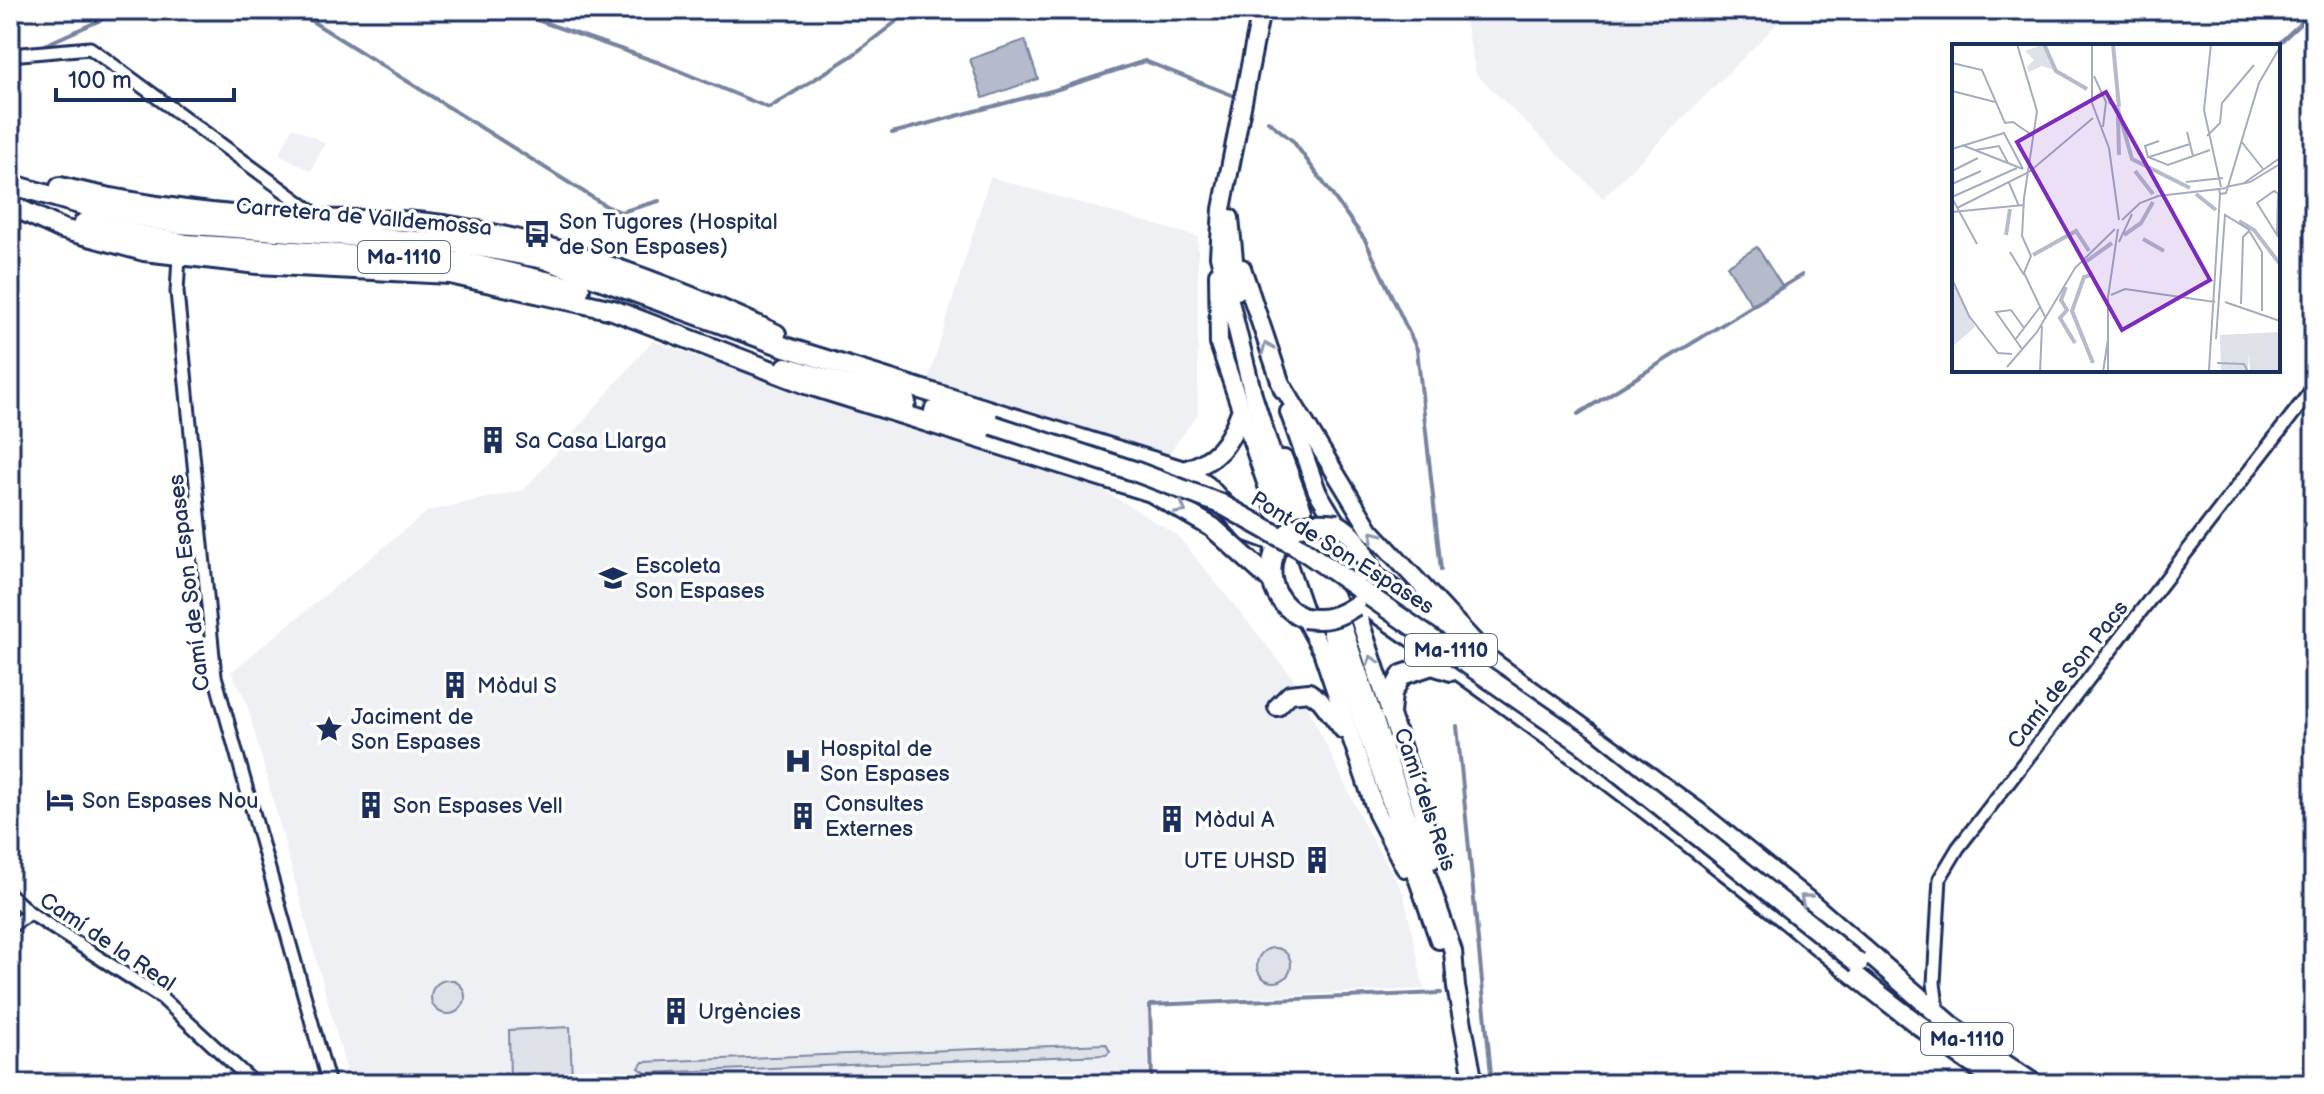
<svg xmlns="http://www.w3.org/2000/svg" width="2324" height="1094" font-family="'Balsamiq Sans',sans-serif">
<style>
.built{fill:#eff0f4}
.green{fill:#dee1e7;stroke:#7c88a2;stroke-width:2}
.water{fill:#b5bbca;stroke:#77839f;stroke-width:2}
.lines{fill:none;stroke-linecap:round;stroke-linejoin:round}
.stream{stroke:#77839f;stroke-width:4}
.street-casing{stroke:#1b2f5e;stroke-width:17}
.secondary-casing{stroke:#1b2f5e;stroke-width:22}
.primary-casing{stroke:#1b2f5e;stroke-width:24}
.street{stroke:#fff;stroke-width:11}
.secondary{stroke:#fff;stroke-width:16}
.primary{stroke:#fff;stroke-width:18}
.primary-bridge-casing{stroke:#1b2f5e;stroke-width:24;stroke-linecap:butt}
.primary-bridge{stroke:#fff;stroke-width:18}
.oneway{stroke:#8d97ae}
.labels{text-anchor:middle;stroke-width:7;stroke-linejoin:round;paint-order:stroke}
.shield{fill:#fff;stroke:#5f6d8e;stroke-width:2}
.shield-label{font-size:20px;font-weight:bold;fill:#1b2f5e}
.street-label{font-size:22px;fill:#1b2f5e;stroke:#fff}
.poi-label{font-size:22px;fill:#1b2f5e;stroke:#fff;text-anchor:start}
.inset-river{fill:none;stroke:#b5bbca;stroke-width:4}
.inset-road{fill:none;stroke:#a4acbf;stroke-width:2}
.view{fill:#7b2cbf;fill-opacity:0.15;stroke:#7b2cbf;stroke-width:4}
.inset-edge{fill:none;stroke:#1b2f5e;stroke-width:4}
</style>
<rect width="100%" height="100%" fill="#fff"/>
<filter id="ink" filterUnits="userSpaceOnUse"><feTurbulence type="fractalNoise" baseFrequency=".0125" numOctaves="2"/><feDisplacementMap in="SourceGraphic" scale="16" xChannelSelector="R" yChannelSelector="G"/><feConvolveMatrix kernelMatrix="1 2 1 2 8 2 1 2 1" color-interpolation-filters="sRGB"/></filter>
<g filter="url(#ink)">
<g class="built">
<path d="M1440,10h351l-188,188 -127,-124 -11,-52z"/>
<path d="M293,127l32,16 -14,28 -32,-17z"/>
<path d="M990,177l208,60v177l-33,45 -238,-75z"/>
<path d="M652,341l451,149 74,45 118,145 71,148 38,66 20,95 -276,13v82h-798l-104,-383 -15,-29 197,-161 96,-21z"/>
</g>
<g class="green">
<circle cx="1274" cy="965" r="17"/>
<circle cx="448" cy="997" r="17"/>
<path d="M570,1027l2,52 -62,3 -1,-52z"/>
<path d="M1106,1044l4,8 -4,3 -460,18 -7,-5 4,-6z"/>
</g>
<g class="water">
<path d="M1025,40l13,39 -55,19 -13,-39z"/>
<path d="M1757,247l25,39 -30,19 -25,-39z"/>
</g>
<g class="lines">
<g class="stream">
<path d="M294,10l312,196 15,6 38,-11"/>
<path d="M442,10l72,2 146,51 109,45 84,-53 58,-45"/>
<path d="M2276,46l38,-35"/>
<path d="M38,48l85,-38"/>
<path d="M1268,121l25,20 72,99 52,109 24,221"/>
<path d="M892,133l163,-43 90,-29 87,34"/>
<path d="M1578,414l224,-139"/>
<path d="M1457,726l35,358"/>
<path d="M1152,1084l-2,-79 291,-12"/>
<path d="M1651,1084l3,-10"/>
</g>
<g class="street-casing">
<g id="street">
<path d="M10,55l80,-7 231,170"/>
<path d="M179,256l-2,36 38,384 114,408"/>
<path d="M10,895l20,18 132,85 93,86"/>
<path d="M10,927l20,-14"/>
<path d="M1938,1014l-4,-31 6,-105 18,-30 356,-461"/>
</g>
</g>
<g class="secondary-casing">
<g id="secondary">
<path d="M1261,10l-39,199 -3,47 34,139 39,121"/>
<path d="M1230,218l7,73"/>
<path d="M1242,268l41,122"/>
<path d="M1218,274l1,70 65,192"/>
<path d="M1280,382l90,148 109,117"/>
<path d="M1289,412l28,79 20,33"/>
<path d="M1284,459l19,51"/>
<path d="M1311,534l26,68"/>
<path d="M1301,544l22,64"/>
<path d="M1355,606l67,203 10,51"/>
<path d="M1304,618l18,33 55,163 28,54"/>
<path d="M1343,627l110,324 3,36 18,97"/>
<path d="M1331,632l108,308"/>
<path d="M1277,707l13,-13 19,-2 11,8 23,30"/>
</g>
</g>
<g class="primary-casing">
<g id="primary">
<path d="M10,184l76,22 92,18 285,20 81,15 244,89 396,123 23,15 42,46 30,11"/>
<path d="M60,187c74,18 151,28 227,32 56,2 113,-2 169,8 110,18 220,60 320,107"/>
<path d="M10,205l52,24 82,22 114,13 192,10 163,36 196,75 342,107 61,35 60,54"/>
<path d="M84,223l103,21 278,18 115,27"/>
<path d="M786,367l120,35"/>
<path d="M934,411l59,14"/>
<path d="M1184,471c32,-10 45,-26 56,-57"/>
<path d="M1337,524c24,14 25,29 37,52l325,237 114,92 154,134 67,45"/>
<path d="M1284,536c-22,29 -15,66 20,82"/>
<path d="M1360,601c128,88 253,181 375,277 88,70 173,145 268,206"/>
<path d="M1390,713l2,-20 10,-18 30,-10 19,6"/>
</g>
</g>
<use href="#street" class="street"/>
<use href="#secondary" class="secondary"/>
<use href="#primary" class="primary"/>
<g class="primary-bridge-casing">
<g id="primary-bridge">
<path d="M993,425l141,46 87,33 79,44 283,196 275,219"/>
<path d="M1284,536c15,-14 33,-15 53,-12"/>
<path d="M1304,618c21,3 33,0 51,-12"/>
</g>
</g>
<use href="#primary-bridge" class="primary-bridge"/>
</g>
<defs><path id="oneway-chevron" d="M-2-3.5L2.5 0L-2 3.5" fill="none" stroke-width="1.6" stroke-linecap="round" stroke-linejoin="round" transform="scale(2)"/></defs>
<g class="oneway">
<use href="#oneway-chevron" transform="translate(1267 348) rotate(-112)"/>
<use href="#oneway-chevron" transform="translate(1181 509) rotate(30)"/>
<use href="#oneway-chevron" transform="translate(1375 536) rotate(-127)"/>
<use href="#oneway-chevron" transform="translate(1372 661) rotate(-108)"/>
<use href="#oneway-chevron" transform="translate(1805 899) rotate(-141)"/>
</g>
</g>
<defs>
<g id="bus-bare" transform="scale(2.16)"><path d="M-5-6H5V4H4V6H2V4H-2V6H-4V4H-5ZM-3.5-4V0h7V-4ZM-3.5 1.2v1.5H-2V1.2ZM2 1.2v1.5H3.5V1.2Z" fill="#1b2f5e" stroke="#fff" stroke-width="2.5" paint-order="stroke"/></g>
<g id="building-bare" transform="scale(2.16)"><path d="M-4-6H4V6H1V3H-1V6H-4ZM-2.5-4.3h1.7v1.8h-1.7ZM.8-4.3h1.7v1.8H.8ZM-2.5-1h1.7V.8h-1.7ZM.8-1h1.7V.8H.8Z" fill="#1b2f5e" stroke="#fff" stroke-width="2.5" paint-order="stroke"/></g>
<g id="school-bare" transform="scale(2.16)"><path d="M0-5L7-2L0 1L-7-2ZM-4 1L0 2.5L4 1V4Q0 6-4 4Z" fill="#1b2f5e" stroke="#fff" stroke-width="2.5" paint-order="stroke"/></g>
<g id="sight-bare" transform="scale(2.16)"><path d="M0-6L1.8-2.2L6-1.7L2.9 1.2L3.7 5.4L0 3.3L-3.7 5.4L-2.9 1.2L-6-1.7L-1.8-2.2Z" fill="#1b2f5e" stroke="#fff" stroke-width="2.5" paint-order="stroke"/></g>
<g id="hospital-bare" transform="scale(2.16)"><path d="M-5-5h3v3.5h4V-5h3V5h-3V1.5h-4V5h-3Z" fill="#1b2f5e" stroke="#fff" stroke-width="2.5" paint-order="stroke"/></g>
<g id="hotel-bare" transform="scale(2.16)"><path d="M-6-4.5h1.5V1H6V5H4.5V3h-9V5H-6ZM-4 0a1.8 1.8 0 1 1 3.6 0ZM.5 0V-2.5h3Q6-2.5 6 0Z" fill="#1b2f5e" stroke="#fff" stroke-width="2.5" paint-order="stroke"/></g>
</defs>
<g fill-rule="evenodd">
<use href="#bus-bare" x="537" y="234"/>
<use href="#building-bare" x="493" y="440"/>
<use href="#school-bare" x="613" y="578"/>
<use href="#building-bare" x="455" y="685"/>
<use href="#sight-bare" x="329" y="729"/>
<use href="#hospital-bare" x="798" y="761"/>
<use href="#hotel-bare" x="60" y="800"/>
<use href="#building-bare" x="371" y="805"/>
<use href="#building-bare" x="803" y="816"/>
<use href="#building-bare" x="1172" y="819"/>
<use href="#building-bare" x="1317" y="860"/>
<use href="#building-bare" x="676" y="1011"/>
</g>
<g class="labels">
<g class="shield">
<rect x="358" y="241" width="92" height="32" rx="6"/>
<rect x="1405" y="634" width="92" height="32" rx="6"/>
<rect x="1921" y="1023" width="92" height="32" rx="6"/>
</g>
<g class="shield-label">
<text x="404" y="264">Ma-1110</text>
<text x="1451" y="657">Ma-1110</text>
<text x="1967" y="1046">Ma-1110</text>
</g>
<g class="street-label">
<text transform="translate(364 216) rotate(5)" y="8">Carretera de Valldemossa</text>
<text transform="translate(1343 552) rotate(32)" y="8">Pont de Son Espases</text>
<text transform="translate(188 583) rotate(-97)" y="8">Camí de Son Espases</text>
<text transform="translate(2067 674) rotate(-52)" y="8">Camí de Son Pacs</text>
<text transform="translate(1426 799) rotate(71)" y="8">Camí dels Reis</text>
<text transform="translate(108 941) rotate(34)" y="8">Camí de la Real</text>
</g>
<g class="poi-label">
<text x="559" y="229">Son Tugores (Hospital<tspan x="559" dy="25">de Son Espases)</tspan></text>
<text x="515" y="448">Sa Casa Llarga</text>
<text x="635" y="573">Escoleta<tspan x="635" dy="25">Son Espases</tspan></text>
<text x="477" y="693">Mòdul S</text>
<text x="351" y="724">Jaciment de<tspan x="351" dy="25">Son Espases</tspan></text>
<text x="820" y="756">Hospital de<tspan x="820" dy="25">Son Espases</tspan></text>
<text x="82" y="808">Son Espases Nou</text>
<text x="825" y="811">Consultes<tspan x="825" dy="25">Externes</tspan></text>
<text x="393" y="813">Son Espases Vell</text>
<text x="1194" y="827">Mòdul A</text>
<text x="1295" y="868" text-anchor="end">UTE UHSD</text>
<text x="698" y="1019">Urgències</text>
</g>
</g>
<g transform="translate(1952 44)">
<rect width="328" height="328" fill="#fff"/>
<path d="M92,0l10,26 -12,-4 -13,6 -2,-5 7,-7 -9,-9zM0,238l23,45 -23,20zM328,288v40h-30l-1,-20 -1,20h-27l-1,-37z" fill="#dee1e7"/>
<path class="inset-river" d="M92,0l12,27 31,18M161,0l6,63M157,57l9,8 14,50 58,29M166,72l1,39M183,127l18,23M244,150l20,16M287,177l15,9 26,34M54,191l4,-26M172,191l17,-12 12,-21M191,195l21,12M81,211l43,-24 13,20M132,219l28,-20M114,243l-5,13 6,10 -7,8 15,25M141,319l-21,-52 12,-34 9,-3"/>
<path class="inset-road" d="M65,0l20,67 -13,87 -2,38 9,20 -7,17 22,46M140,0v59l17,45 10,72M259,0l-7,66 17,77M0,19l30,7 23,53 8,-1 20,14M142,32l12,26 -3,25M0,47l43,11M235,88l6,24M255,92l13,-13 2,-20 32,-38M207,97l-14,5 3,11 20,8 42,-15M289,97l22,28M10,101l61,24M0,105l52,-16 19,36M24,106l23,-4 9,17M197,113l41,-13M0,127l26,-13M234,138l37,-4M57,139l10,23M292,139l36,-25M0,140l29,-13M274,143l24,-5 30,-18M274,144l-7,1 1,5 6,-1 33,-110 21,-36M322,147l4,2 -1,42 -20,-32zM0,153l65,-29M0,154l25,46M5,164l72,-36 64,-54M0,168l72,-7M170,176l18,-17 18,-7 61,-7M167,198l13,-28M58,208l14,23M0,235l18,39M159,251l14,-6 90,13M273,258l55,19M289,260l2,-67 6,-6M17,272l29,37 14,1M264,295l9,-124 23,14 14,23v59M63,296l25,-33M70,305l-26,-37 15,-2 13,18M265,319l27,1 4,8M55,323l30,-35 38,-64 40,-39M257,326l11,-176M88,328l2,-46M151,328l5,-33M156,328v-75l10,-68"/>
<path class="view" d="M154,48l104,188 -88,50 -105,-188z"/>
<rect width="328" height="328" class="inset-edge"/>
</g>
<rect width="2324" height="1094" fill="none" stroke="#fff" stroke-width="40"/>
<rect x="20" y="20" width="2284" height="1054" fill="none" stroke="#1b2f5e" stroke-width="3" filter="url(#ink)"/>
<path d="M56 88v12h178v-12" fill="none" stroke="#1b2f5e" stroke-width="4"/>
<text x="68" y="88" font-size="24" fill="#1b2f5e" stroke="#ffffff" stroke-width="6" paint-order="stroke">100 m</text>
</svg>
